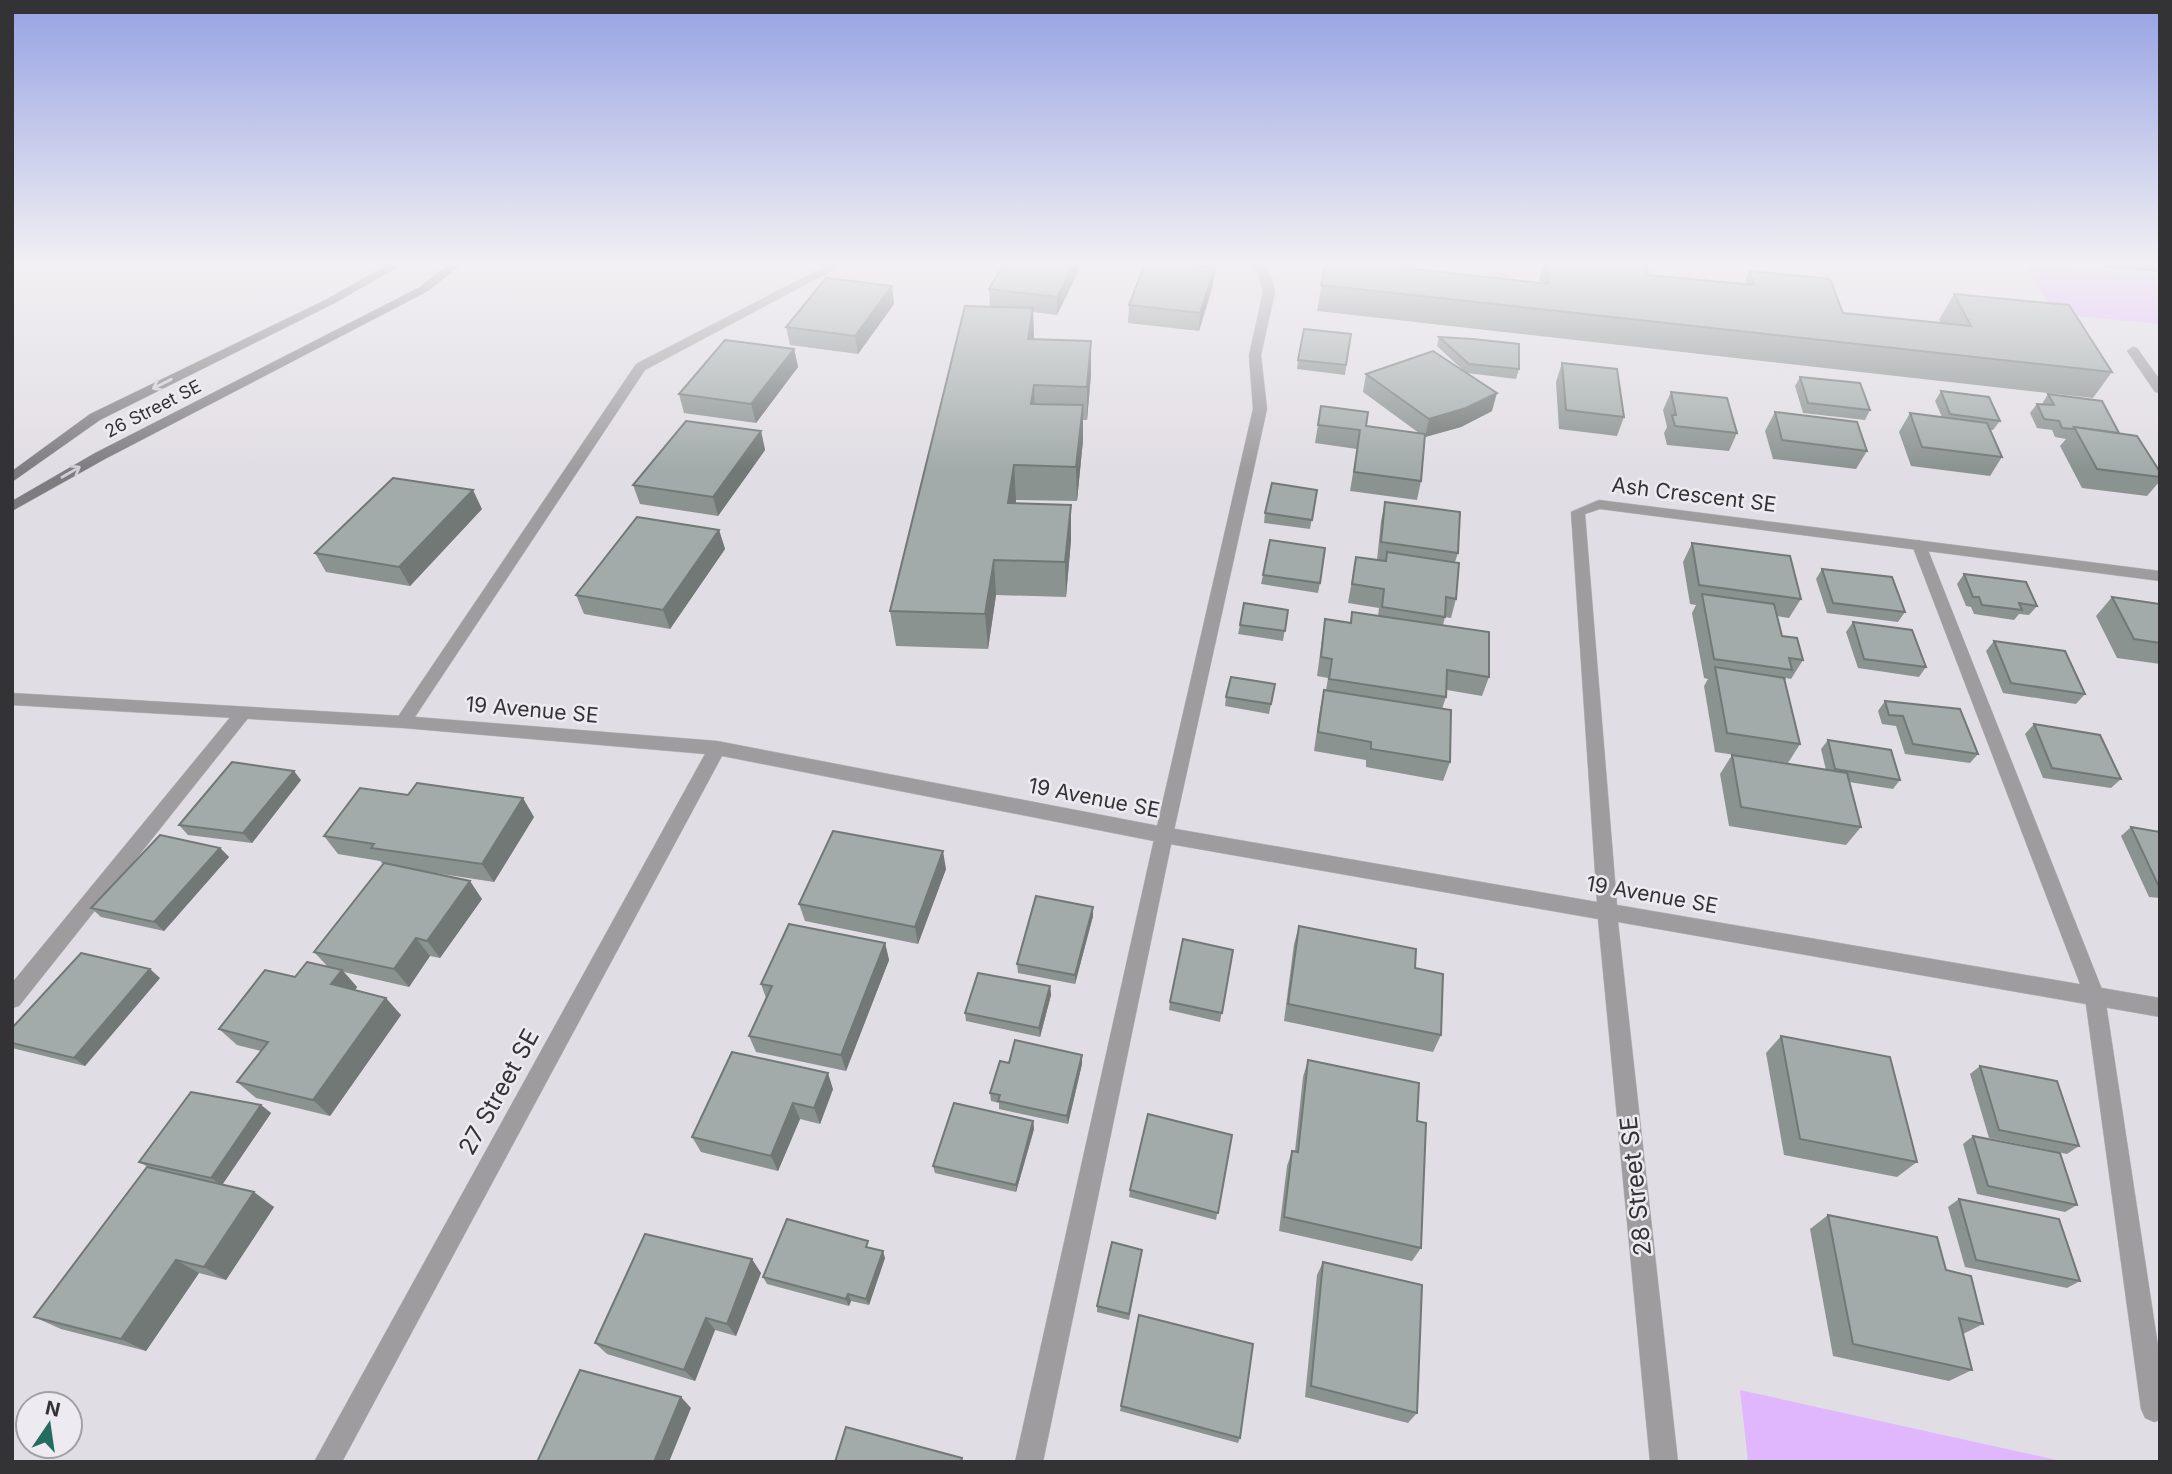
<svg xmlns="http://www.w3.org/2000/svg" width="2172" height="1474" font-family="Inter,sans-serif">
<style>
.green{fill:#e0b7fd}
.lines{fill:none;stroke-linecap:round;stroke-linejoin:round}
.lane-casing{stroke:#bebbc1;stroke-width:1}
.street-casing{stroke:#bebbc1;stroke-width:1}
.secondary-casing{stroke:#bebbc1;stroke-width:1}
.lane{fill:#9e9c9f;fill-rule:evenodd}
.street{fill:#9e9c9f;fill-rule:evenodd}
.secondary{fill:#7e7c80;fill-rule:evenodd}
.wall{fill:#8b9391}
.shaded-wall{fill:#717876}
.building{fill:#a2aba9;stroke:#717876;stroke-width:2}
.oneway{stroke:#d2ced5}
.labels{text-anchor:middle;stroke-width:5;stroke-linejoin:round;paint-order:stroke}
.far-street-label{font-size:18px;fill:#333234;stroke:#eeeaf1}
.street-label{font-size:21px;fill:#333234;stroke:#eeeaf1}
.near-street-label{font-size:24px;fill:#333234;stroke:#eeeaf1}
</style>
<rect width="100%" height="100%" fill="#e1dde4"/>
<g class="green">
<path d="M2024,264l136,12v48l-106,-10z"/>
<path d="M1740,1390l326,72h-318z"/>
</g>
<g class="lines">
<g class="lane-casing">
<g id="lane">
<path d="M830,264h14l-199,106 -236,356h-12l-3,-4 3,-4 239,-354z"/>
<path d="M1248,264c18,0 24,10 27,28l-14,63 6,54 -94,426 -130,627h-28l140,-627 98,-426 -4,-54 14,-63 -5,-18z"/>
<path d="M1919,540l7,5 179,452 55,362v61l-6,2 -9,-4 -4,-9 -56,-412 -173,-452z"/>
<path d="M243,707l9,6 -3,4 -230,289 -7,2v-25l225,-274z"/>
</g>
</g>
<g class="street-casing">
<g id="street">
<path d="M2133,347l4,1 23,32v13l-5,-1 -28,-41z"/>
<path d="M1599,500l561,71v10l-560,-72 -15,5 32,391 543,93v19l-542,-95 60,540h-28l-52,-543 -434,-76 -442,-87 -380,706h-28l391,-708 -302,-26 -391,-23v-12l391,23 314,25 447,86 433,75 -26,-390z"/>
</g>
</g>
<g class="secondary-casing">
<g id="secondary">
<path d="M389,264h14l-70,40 -233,116 -88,62v-11l78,-57 235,-114z"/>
<path d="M449,264h13l-34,27 -323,168 -93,52v-10l83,-48 325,-166z"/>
<path d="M2099,264l61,2v6l-55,-5z"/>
</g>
</g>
<use href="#lane" class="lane"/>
<use href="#street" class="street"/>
<use href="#secondary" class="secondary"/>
</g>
<g class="wall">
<path d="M1325,264h90l-2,5 126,14v-4l5,-15h102l2,11 96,9 5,-13 94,42 98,10 -2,-3 15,-26 158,78 -19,26 -776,-87z"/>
<path d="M1215,268l-2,17 -14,46 -71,-8 1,-18z"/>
<path d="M1079,270l-22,45 -24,-3 1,27 57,2v33l-4,46h-4v20l-6,61 -61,-1v3l55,2v35l-5,57 -70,-2 -8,54 -92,-3 -6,-35 100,-304 -1,-18z"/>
<path d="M892,286l2,18 -36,50 -68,-9 -4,-18z"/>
<path d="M1351,334l-6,41 -48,-6 1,-9z"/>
<path d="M1439,337l80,32 -3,10 -49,-6 25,38 -31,16 -36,10 -4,44 -4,19 -67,-9 7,-42 -42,-6 6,-37 45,20 53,7 -56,-41 3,-18 99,-2 -28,-26z"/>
<path d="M794,349l4,18 -42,56 -72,-10 -5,-19z"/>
<path d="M1562,363l62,54 -7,19 -58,-7 -3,-47z"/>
<path d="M1800,377l70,33 -5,10 -62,-7 -8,-27z"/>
<path d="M1941,391l59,30 -7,9h-3l12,27 -12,19 -79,-10 -12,-34 11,-19 32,4 -7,-16z"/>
<path d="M1671,392l66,41 -8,18 -62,-6 -3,-12 3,-6 -4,-17z"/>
<path d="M2048,394l71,39 41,39v9l-13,15 -65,-8 -22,-42 6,-7 -11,-2 -3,-7 -15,-2 -7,-15 7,-9h5z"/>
<path d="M1775,412l92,39 -11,18 -83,-10 -8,-28z"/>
<path d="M761,431l4,19 -47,66 -78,-12 -7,-19z"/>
<path d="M1317,490l-7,39 -46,-6 1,-10z"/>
<path d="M1385,502l73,51 -3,9 1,37 -5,19 -6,-1 -2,8 46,52 -7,19 -35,-6 -1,7 -4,12 8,53 -7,19 -77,-14v-7l-52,-9 6,-42 4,-19h2l2,-12 -11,-2 5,-37 3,-20 25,4 2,-11 26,4 1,-8 -31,-5 8,-46 21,3 4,-39z"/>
<path d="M482,509l-72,77 -84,-14 -11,-19z"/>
<path d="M719,530l6,19 -55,80 -86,-15 -8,-19z"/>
<path d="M1692,543l109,56 -12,19 -12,-2 5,20 21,24 -12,19 -5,-1 -1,3 15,63 -12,19 -73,-11 -11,-66 4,-7 -4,-1 -12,-65 4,-8 -6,-1 -7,-42z"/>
<path d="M1822,569l83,43 -7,10 -71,-9 -11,-34z"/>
<path d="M1964,574l73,32 -8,9 -10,-1 -5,6 -40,-6 -3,-7 -5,-1 -9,-22z"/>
<path d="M1263,575l57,8 -2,10 -57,-9z"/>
<path d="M2112,597l48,7v60l-43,-6 -21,-42z"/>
<path d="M1288,610l-5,31 -45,-7 2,-9z"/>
<path d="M1853,622l73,45 -7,10 -61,-9 -12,-36z"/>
<path d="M1994,641l91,53 -9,10 -73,-11 -17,-42z"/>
<path d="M1275,684l-6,30 -44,-8 1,-9z"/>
<path d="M1885,701l93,53 -8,9 -65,-9 -9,-28 -14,-2 -4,-13z"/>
<path d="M2034,724l87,55 -10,9 -68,-10 -18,-44z"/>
<path d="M1828,740l72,40 -7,9 -44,-7 12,45 -15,18 -117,-19 -9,-52 12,-19 94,15 -5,-21z"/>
<path d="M301,780l-49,63 -64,-8 -9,-10z"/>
<path d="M534,817l-40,65 -59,-9 47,26 -42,59 -10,-2 -21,31 -65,-15 13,15 -2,3 46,25 -71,101 -74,-18 -19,-16 24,-31 -24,-6 -18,-16 76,-52 33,-10 -14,-15 69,-88 -3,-3 -42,-7 -14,-18z"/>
<path d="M2131,827l29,5v66l-11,-1 -28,-61z"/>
<path d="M220,848l9,9 -65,74 -63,-14 -10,-9z"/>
<path d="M946,869l-28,75 -113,-23 -6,-17z"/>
<path d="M1093,907v9l-18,68 -57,-11 -1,-9z"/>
<path d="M1299,926l116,42 26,67 -8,17 -149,-31 10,-77z"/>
<path d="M885,943l4,17 -43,111 -90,-19 -7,-16 17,-38 -5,-14z"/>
<path d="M1233,950l-13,72 -51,-12 1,-8z"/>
<path d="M160,978l-75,88 -73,-18v-20z"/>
<path d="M1050,986l1,9 -11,42 -74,-16 -1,-8z"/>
<path d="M1781,1036l136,126 -20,15 -113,-22 -18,-102z"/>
<path d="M1082,1055v9l-14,60 -69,-15v-6l-8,-2 -1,-8 19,-30z"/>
<path d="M1308,1060l109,61 4,127 -9,13 -133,-30 8,-65 5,-15h3l8,-74z"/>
<path d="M1980,1066l99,80 -12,8 -78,-16 -19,-64z"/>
<path d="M833,1089l-13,35 -20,-5 -22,52 -77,-19 -9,-15z"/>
<path d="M261,1105l10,8 -49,72 52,22 -48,73 -27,-7 -53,78 -85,-22 -27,-12 114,-150 -9,-5z"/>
<path d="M1033,1121l1,8 -18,63 -81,-19 -2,-7z"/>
<path d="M1232,1135l-16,85 -87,-23 1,-7z"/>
<path d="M1973,1136l104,69 -12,7 -88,-18 -14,-50z"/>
<path d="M1959,1199l121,82 -13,7 -102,-21 -17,-60z"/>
<path d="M1828,1215l118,55 37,54 -20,10 9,36 -23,11 -116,-25 -23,-127z"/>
<path d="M870,1248l15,10 -16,47 -18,-4 -2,5 -82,-22 -4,-7z"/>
<path d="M1142,1250l-13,70 -32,-8v-6z"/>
<path d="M1323,1262l94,151 -9,10 -103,-26 12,-122z"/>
<path d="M761,1273l-25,63 -21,-6 -20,51 -88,-27 -12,-11z"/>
<path d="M1121,1406l119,32 -2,5 -118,-32z"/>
</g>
<g class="shaded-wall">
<path d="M1074,264h5v6l-22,45v-18z"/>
<path d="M1215,268l-2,17 -14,46 1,-18z"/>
<path d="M892,286l2,18 -36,50 -3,-18z"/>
<path d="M1033,308l1,33 -6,-2z"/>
<path d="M1091,341v33l-4,46v-33z"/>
<path d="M794,349l4,18 -42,56 -5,-19z"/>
<path d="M1034,385l1,34 -4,-15z"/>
<path d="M1497,393l-5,18 -31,16 -36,10 4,-18z"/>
<path d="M1083,405v35l-6,61 -1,-34z"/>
<path d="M761,431l4,19 -47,66 -5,-19z"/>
<path d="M1014,465l2,35 -5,38 -3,-35z"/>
<path d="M473,490l9,19 -72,77 -11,-19z"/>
<path d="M1071,505v35l-5,57 -1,-35z"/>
<path d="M719,530l6,19 -55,80 -7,-19z"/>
<path d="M994,560l2,35 -8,54 -3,-35z"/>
<path d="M294,771l7,9 -49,63 -9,-10z"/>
<path d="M523,798l11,19 -40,65 -12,-18z"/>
<path d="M220,848l9,9 -65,74 -10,-9z"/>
<path d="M943,851l3,18 -28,75 -3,-17z"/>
<path d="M470,881l12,18 -42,59 -13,-17z"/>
<path d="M1093,907v9l-18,68v-9z"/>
<path d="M416,938l14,18 -21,31 -15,-18z"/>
<path d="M885,943l4,17 -43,111 -5,-16z"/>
<path d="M150,969l10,9 -75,88 -11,-8z"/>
<path d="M342,970l15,17 -10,14 -16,-17z"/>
<path d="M1050,986l1,9 -11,42 -1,-9z"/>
<path d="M386,998l15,17 -71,101 -17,-16z"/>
<path d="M1082,1055v9l-14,60 -1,-8z"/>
<path d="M828,1073l5,16 -13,35 -6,-16z"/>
<path d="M793,1103l7,16 -22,52 -7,-15z"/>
<path d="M261,1105l10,8 -49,72 -11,-7z"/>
<path d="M1033,1121l1,8 -18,63v-7z"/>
<path d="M254,1192l20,15 -48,73 -22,-13z"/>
<path d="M883,1251l2,7 -16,47 -3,-6z"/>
<path d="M752,1259l9,14 -25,63 -9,-12z"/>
<path d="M176,1260l23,13 -53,78 -25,-12z"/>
<path d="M848,1294l3,7 -2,5 -3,-7z"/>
<path d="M706,1318l9,12 -20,51 -11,-11z"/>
<path d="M681,1397l10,11 -22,54h-15z"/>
</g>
<g class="building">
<path d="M1004,264h70l-17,33 -68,-8z"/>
<path d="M1145,264h33l37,4 -15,45 -71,-8z"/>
<path d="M1325,264h80l-1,4 144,16 -1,-20h99l2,11 106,10 -5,-14 81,8 13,34 128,13 -17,-32 115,11 43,67 -791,-87z"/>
<path d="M826,278l66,8 -37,50 -69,-9z"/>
<path d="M965,306l68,2 -5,31 63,2 -4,46 -53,-2 -3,19 52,1 -7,62 -62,-2 -6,38 63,2 -6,57 -71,-2 -9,54 -95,-3z"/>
<path d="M1304,329l47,5 -5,31 -48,-5z"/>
<path d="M1439,337l34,2 46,5v25l-50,-5z"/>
<path d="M725,340l69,9 -43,55 -72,-10z"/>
<path d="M1433,351l64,42 -31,15 -37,11 -63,-45z"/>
<path d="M1562,363l55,6 7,48 -58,-7z"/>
<path d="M1800,377l60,6 10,27 -62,-7z"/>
<path d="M1941,391l48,6 11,24 -50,-7z"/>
<path d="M1671,392l56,6 10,35 -62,-7 -3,-11h4z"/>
<path d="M2048,394l54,7 17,32 -45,-6 -1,2 -11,-1 -3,-7 -15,-2 -7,-15 17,1z"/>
<path d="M1321,406l47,6 -2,14 59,8 -4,47 -67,-9 6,-42 -42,-5z"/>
<path d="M1775,412l82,10 10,29 -85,-11z"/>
<path d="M1910,413l77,10 15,34 -80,-10z"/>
<path d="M686,421l75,10 -48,66 -80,-12z"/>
<path d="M2074,427l63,9 23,36v5l-63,-8z"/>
<path d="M393,478l80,12 -74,77 -84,-14z"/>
<path d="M1272,483l45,7 -5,30 -47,-7z"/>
<path d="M1385,502l75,10 -2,41 -77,-11z"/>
<path d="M637,517l82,13 -56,80 -87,-15z"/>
<path d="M1270,540l55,8 -5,35 -57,-8z"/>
<path d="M1692,543l98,13 11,43 -102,-14z"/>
<path d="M1387,552l72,11 -3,36 -10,-2 -1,20 -63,-10 2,-18 -32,-5 4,-27 30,4z"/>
<path d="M1822,569l70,8 13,35 -72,-9z"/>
<path d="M1964,574l62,8 11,24 -18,-3 3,7 -40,-5 -3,-8h-6z"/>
<path d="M1702,594l72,10 8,32 15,2 6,22 -14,-2 3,12 -78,-11z"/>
<path d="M2112,597l48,7v39l-26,-4z"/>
<path d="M1244,603l44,7 -3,21 -45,-6z"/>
<path d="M1352,612l137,20v45l-42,-7 -1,27 -117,-18 3,-20 -11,-2 4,-38 26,4z"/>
<path d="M1853,622l59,8 14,37 -62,-8z"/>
<path d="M1994,641l71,10 20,43 -74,-11z"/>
<path d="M1715,667l69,11 16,66 -73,-11z"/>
<path d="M1231,677l44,7 -4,20 -45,-7z"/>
<path d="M1324,690l127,20 -1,52 -79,-13v-7l-53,-10z"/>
<path d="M1885,701l75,8 18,45 -65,-10 -10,-28 -14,-1z"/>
<path d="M2034,724l66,11 21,44 -69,-11z"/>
<path d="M1828,740l63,10 9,30 -65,-11z"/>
<path d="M1732,755l115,18 14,54 -120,-20z"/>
<path d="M232,762l62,9 -51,62 -64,-8z"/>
<path d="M417,783l106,15 -41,66 -111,-16 3,-4 -50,-8 36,-48 48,7z"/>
<path d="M2131,827l29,5v55h-1z"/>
<path d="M833,831l110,20 -28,76 -116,-23z"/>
<path d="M160,835l60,13 -66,74 -63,-14z"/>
<path d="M384,863l86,18 -43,60 -11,-3 -22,31 -80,-17z"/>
<path d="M1036,896l57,11 -18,68 -58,-11z"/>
<path d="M789,924l96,19 -44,112 -92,-19 23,-50 -11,-2z"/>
<path d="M1299,926l117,23 -1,19 28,6 -2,61 -153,-31z"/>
<path d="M1183,939l50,11 -11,63 -52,-11z"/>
<path d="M81,953l69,16 -76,89 -62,-15v-15z"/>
<path d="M307,962l35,8 -11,14 55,14 -73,102 -76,-18 31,-40 -49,-13 46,-59 30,7z"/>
<path d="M978,973l72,13 -11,42 -74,-15z"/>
<path d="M1781,1036l109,21 27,105 -117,-23z"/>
<path d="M1015,1040l67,15 -15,61 -69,-15 2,-6 -10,-2 10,-32 9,2z"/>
<path d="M732,1052l96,21 -14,35 -21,-5 -22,53 -79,-19z"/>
<path d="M1308,1060l111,23 -2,38 9,2 -5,125 -137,-31 8,-66 6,1z"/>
<path d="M1980,1066l77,15 22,65 -80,-16z"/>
<path d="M191,1092l70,13 -50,73 -72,-16z"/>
<path d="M954,1103l79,18 -17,64 -83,-19z"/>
<path d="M1148,1114l84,21 -14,78 -88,-23z"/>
<path d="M1973,1136l87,17 17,52 -89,-19z"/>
<path d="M147,1167l107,25 -50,75 -28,-7 -55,79 -87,-22z"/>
<path d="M1959,1199l100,20 21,62 -104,-21z"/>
<path d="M1828,1215l109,22 9,33 25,6 12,48 -24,-6 13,52 -119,-26z"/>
<path d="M787,1219l81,22 -2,6 17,4 -17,48 -18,-5 -2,5 -83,-22z"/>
<path d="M645,1234l107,25 -25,65 -21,-6 -22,52 -89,-27z"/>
<path d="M1112,1242l30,8 -13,64 -32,-8z"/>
<path d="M1323,1262l99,23 -5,128 -106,-27z"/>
<path d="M1139,1315l114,29 -13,94 -119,-32z"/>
<path d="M580,1370l101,27 -27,65h-117z"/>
<path d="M846,1427l116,31 -1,4h-126z"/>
</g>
<defs><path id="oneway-shaft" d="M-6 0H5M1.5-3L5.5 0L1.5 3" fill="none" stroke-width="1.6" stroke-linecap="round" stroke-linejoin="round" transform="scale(1.75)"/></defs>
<g class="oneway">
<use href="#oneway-shaft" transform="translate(162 384) rotate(153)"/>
<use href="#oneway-shaft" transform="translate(71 472) rotate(-30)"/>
</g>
<linearGradient id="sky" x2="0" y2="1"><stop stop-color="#96a2e3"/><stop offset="0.56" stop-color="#f2f0f3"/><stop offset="1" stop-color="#f2f0f3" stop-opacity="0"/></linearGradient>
<rect width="2172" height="470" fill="url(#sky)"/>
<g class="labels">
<g class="far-street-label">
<text transform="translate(153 409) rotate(-27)" y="6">26 Street SE</text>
</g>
<g class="street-label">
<text transform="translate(1694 495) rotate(7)" y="7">Ash Crescent SE</text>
<text transform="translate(532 710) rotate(5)" y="7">19 Avenue SE</text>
<text transform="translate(1094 798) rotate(11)" y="7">19 Avenue SE</text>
<text transform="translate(1652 895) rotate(10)" y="7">19 Avenue SE</text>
</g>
<g class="near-street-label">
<text transform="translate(499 1092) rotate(-61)" y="8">27 Street SE</text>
<text transform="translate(1636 1186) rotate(-96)" y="8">28 Street SE</text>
</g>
</g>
<rect width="2172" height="1474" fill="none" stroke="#333234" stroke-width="28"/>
<g transform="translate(49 1425) rotate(13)"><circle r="33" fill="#eeeaf1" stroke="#a3a0a5" stroke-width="2"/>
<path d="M0-5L12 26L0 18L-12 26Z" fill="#256c60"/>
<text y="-10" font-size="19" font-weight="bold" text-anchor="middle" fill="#333234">N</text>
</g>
</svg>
